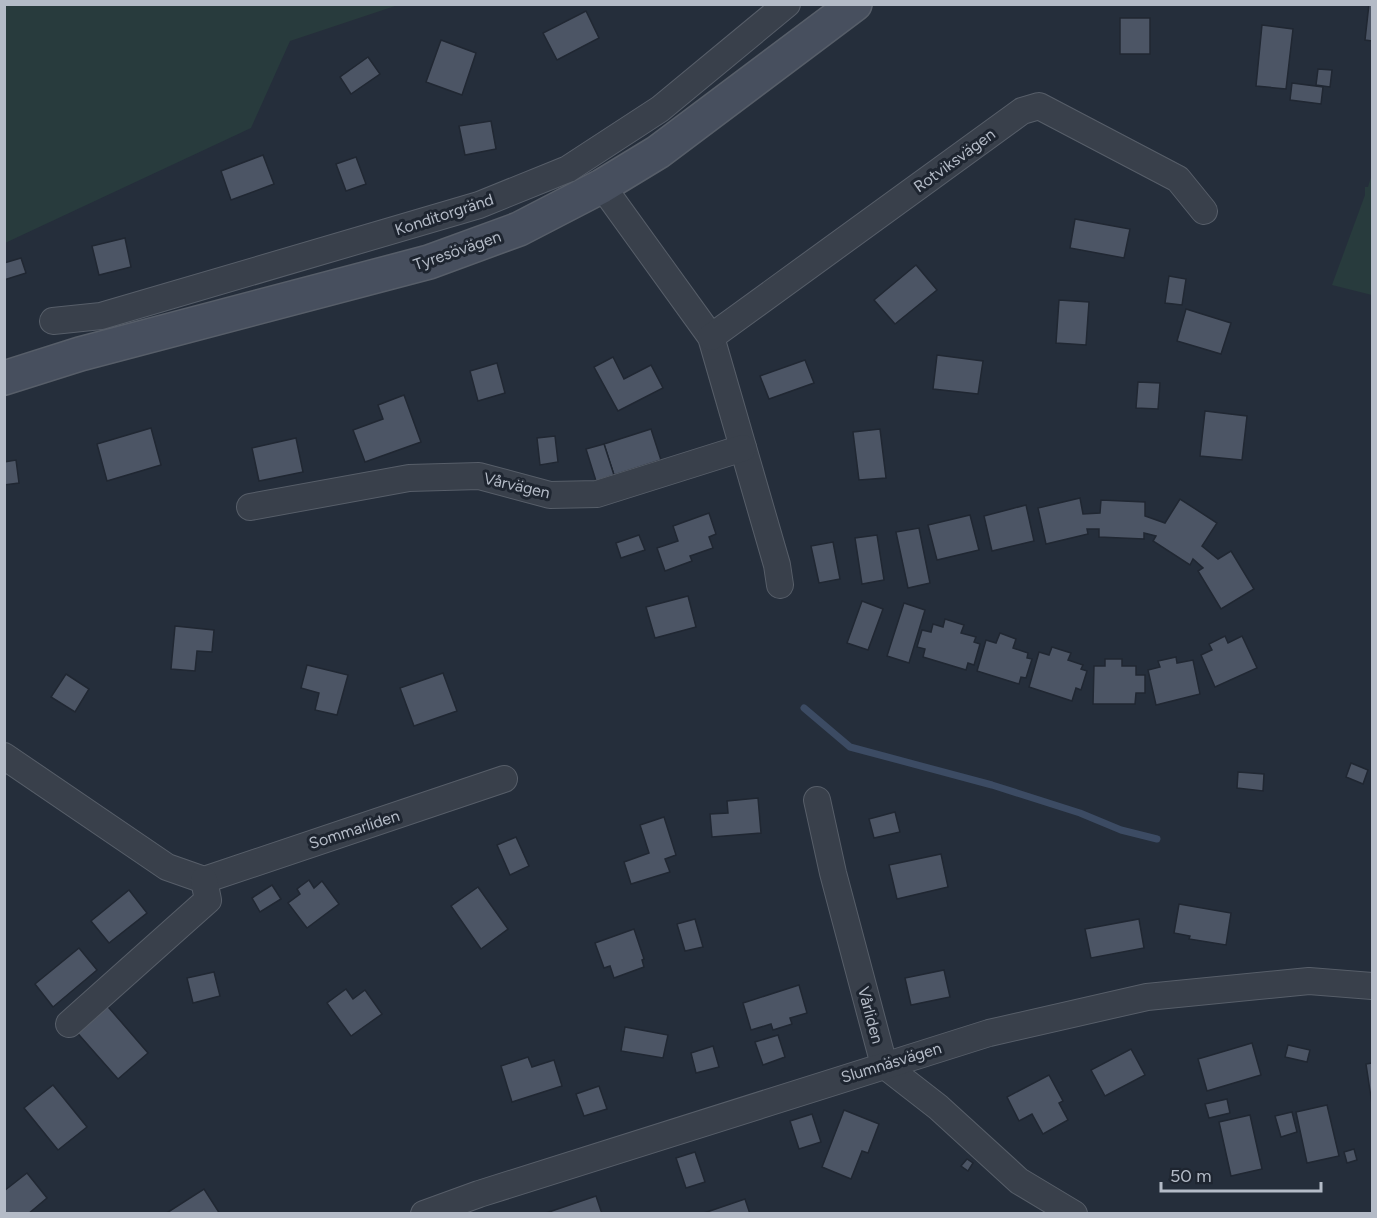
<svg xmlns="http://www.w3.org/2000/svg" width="1377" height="1218" font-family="Figtree,sans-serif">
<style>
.green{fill:#283b3d}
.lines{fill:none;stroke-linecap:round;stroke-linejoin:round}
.stream{stroke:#3c4b63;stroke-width:7}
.building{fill:#4c5565;stroke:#202732;stroke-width:1.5}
.street-casing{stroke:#575e69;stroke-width:28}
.secondary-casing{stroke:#575e69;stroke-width:36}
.street{stroke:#39404b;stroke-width:26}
.secondary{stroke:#474f5e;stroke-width:33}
.labels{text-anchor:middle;stroke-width:6;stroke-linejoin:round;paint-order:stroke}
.street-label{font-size:16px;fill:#b4bbc7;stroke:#1e2530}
</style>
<rect width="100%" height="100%" fill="#252e3b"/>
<g class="green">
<path d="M4,5l1,-1 393,1 -108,36 -39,87 -246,115z"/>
<path d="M1372,174v121l-40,-10 33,-90v-8h3z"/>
</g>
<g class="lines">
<path class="stream" d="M804,708l46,39 142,38 88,28 41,17 36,9"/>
</g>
<g class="building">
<path d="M1369,4h3v37l-7,-1z"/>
<path d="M586,11l13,27 -42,22 -14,-27z"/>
<rect x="1120" y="18" width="30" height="36"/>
<path d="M1262,25l31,4 -7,60 -30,-3z"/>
<path d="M441,40l35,13 -14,42 -36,-13z"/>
<path d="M368,57l12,17 -29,20 -11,-17z"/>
<path d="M1318,69l14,1 -2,17 -14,-2z"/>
<path d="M1292,83l31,4 -2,17 -31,-4z"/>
<path d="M491,121l5,28 -31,6 -6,-29z"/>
<path d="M263,155l11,29 -43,16 -10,-29z"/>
<path d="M356,157l10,27 -20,7 -10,-27z"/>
<path d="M1075,219l55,10 -6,29 -54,-10z"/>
<path d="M125,238l6,29 -32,8 -7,-29z"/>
<path d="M21,258l5,15 -22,7v-17z"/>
<path d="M916,265l21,25 -42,34 -21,-24z"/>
<path d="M1169,276l17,3 -4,26 -17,-2z"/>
<path d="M1059,300l30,2 -3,43 -30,-2z"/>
<path d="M1186,309l45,14 -10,31 -44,-13z"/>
<path d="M937,355l46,6 -5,33 -45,-5z"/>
<path d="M613,357l11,22 27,-14 12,23 -45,23 -24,-44z"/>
<path d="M805,360l9,23 -45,16 -9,-23z"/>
<path d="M497,363l8,30 -27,8 -8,-30z"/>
<path d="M1138,382l22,1 -2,26 -22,-1z"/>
<path d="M404,395l17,47 -56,20 -12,-32 30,-11 -5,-14z"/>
<path d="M1205,411l42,5 -5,44 -42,-4z"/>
<path d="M151,428l10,37 -54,16 -10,-37z"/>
<path d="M651,429l10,31 -47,15 -10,-31z"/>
<path d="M880,429l6,49 -27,2 -6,-48z"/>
<path d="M555,436l3,26 -18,3 -3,-27z"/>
<path d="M296,438l7,34 -44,9 -7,-33z"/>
<path d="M604,444l10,31 -18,6 -10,-32z"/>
<path d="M16,460l3,23 -15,2v-23z"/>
<path d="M1080,498l3,16 17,-1 1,-13 44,2v14l20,7 15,-24 37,24 -15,23 16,13 13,-8 23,38 -33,20 -23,-38 5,-3 -10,-9 -3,6 -37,-24 3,-5 -12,-3v6l-45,-2v-8h-12l1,5 -42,10 -8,-36z"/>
<path d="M1026,505l8,36 -42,10 -8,-35z"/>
<path d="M709,513l7,21 -7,3 4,11 -23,8 2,5 -27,10 -8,-23 21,-7 -5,-15z"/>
<path d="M970,515l9,35 -42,10 -9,-35z"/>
<path d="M919,528l11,55 -22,5 -12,-56z"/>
<path d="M639,535l6,15 -24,8 -5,-15z"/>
<path d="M877,535l7,45 -22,4 -7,-46z"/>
<path d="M833,542l7,37 -21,4 -8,-37z"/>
<path d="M688,596l8,31 -41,11 -9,-31z"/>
<path d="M862,601l21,8 -15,41 -21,-7z"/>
<path d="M904,603l21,7 -16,53 -22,-7z"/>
<path d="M945,619l19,6 -3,8 15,4 -2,5 6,2 -6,21 -6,-2 -2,7 -43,-13 2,-8 -8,-2 5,-17 9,2 2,-8 10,3z"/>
<path d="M175,626l39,4 -2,22 -15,-1 -2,20 -24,-2z"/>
<path d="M1000,633l16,6 -3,9 15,5 -1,5 5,1 -6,19 -5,-1 -2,7 -42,-13 9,-31 10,3z"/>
<path d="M1225,636l3,7 14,-7 15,32 -42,19 -14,-32 11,-5 -3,-6z"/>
<path d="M1052,647l19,6 -3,7 15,5 -2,4 6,2 -6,19 -5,-2 -4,13 -43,-14 10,-35 10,3z"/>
<path d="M1176,657l1,6 16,-3 7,34 -44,11 -8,-35 12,-3 -2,-6z"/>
<path d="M1105,659h17v7h14v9h9v18h-9l-1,11h-42l1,-38h11z"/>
<path d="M307,665l41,10 -11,40 -22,-5 4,-17 -18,-5z"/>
<path d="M443,673l14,38 -43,15 -14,-38z"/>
<path d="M66,674l23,15 -14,23 -24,-15z"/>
<path d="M1351,763l17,7 -5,14 -17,-7z"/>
<path d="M1238,772l26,2 -1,17 -26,-3z"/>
<path d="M758,798l3,35 -49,4 -2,-23 18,-1 -1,-12z"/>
<path d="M895,812l5,20 -26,6 -5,-19z"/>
<path d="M664,817l12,38 -11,4 5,13 -39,12 -7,-22 25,-9 -9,-28z"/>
<path d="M516,837l13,29 -19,9 -13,-30z"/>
<path d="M941,854l7,33 -51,12 -8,-34z"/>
<path d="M309,880l5,8 8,-7 17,23 -32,24 -19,-25 12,-9 -3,-5z"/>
<path d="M272,885l9,14 -21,13 -8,-14z"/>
<path d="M478,887l30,42 -27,20 -30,-43z"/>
<path d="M129,890l18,23 -38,30 -18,-22z"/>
<path d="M1179,904l52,9 -5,32 -37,-6 1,-3 -16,-3z"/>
<path d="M695,919l8,28 -18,4 -8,-27z"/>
<path d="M1139,919l5,29 -53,10 -6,-29z"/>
<path d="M634,929l10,30 -2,1 2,7 -30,11 -4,-12 -6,2 -9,-25z"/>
<path d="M79,948l18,22 -44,37 -18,-23z"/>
<path d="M944,970l6,27 -39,8 -6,-27z"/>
<path d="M214,972l6,24 -27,7 -6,-25z"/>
<path d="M799,985l8,28 -17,5 2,6 -19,6 -2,-6 -20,6 -8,-27z"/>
<path d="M346,989l7,10 12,-9 17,24 -31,22 -24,-33z"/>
<path d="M103,1001l45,52 -30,26 -45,-51z"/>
<path d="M625,1027l43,8 -5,23 -42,-7z"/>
<path d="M778,1035l7,22 -22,8 -8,-23z"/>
<path d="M1252,1043l9,32 -54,16 -9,-32z"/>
<path d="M1288,1045l22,5 -3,12 -22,-5z"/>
<path d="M713,1046l6,21 -23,6 -5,-20z"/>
<path d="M1131,1049l14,26 -40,21 -14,-26z"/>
<path d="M528,1057l4,10 22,-7 8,26 -50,16 -11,-36z"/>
<path d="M1372,1063v41l-6,-40z"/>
<path d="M1049,1075l14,26 -4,2 9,17 -25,14 -11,-20 -13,7 -12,-24z"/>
<path d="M53,1085l34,42 -29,23 -34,-42z"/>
<path d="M599,1086l8,23 -23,7 -8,-22z"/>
<path d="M1227,1099l3,14 -21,5 -4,-14z"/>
<path d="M1327,1105l12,51 -32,7 -11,-51z"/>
<path d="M844,1110l35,14 -11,29 -6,-2 -11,28 -29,-12z"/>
<path d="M1292,1112l5,20 -16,5 -6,-21z"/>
<path d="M812,1114l9,28 -22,7 -9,-28z"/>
<path d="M1250,1115l12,54 -31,7 -12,-54z"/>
<path d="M1354,1149l3,11 -10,3 -3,-11z"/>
<path d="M695,1152l10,30 -19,6 -10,-30z"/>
<path d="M967,1159l6,4 -5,8 -7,-5z"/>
<path d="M27,1173l20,25 -19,16h-24v-23z"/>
<path d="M204,1189l16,25h-55z"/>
<path d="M596,1196l6,18h-59z"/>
<path d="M745,1199l5,15h-49z"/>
</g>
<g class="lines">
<g class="street-casing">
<g id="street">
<path d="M602,186l109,151 66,228 3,20"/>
<path d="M53,321l48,-5 378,-111 89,-36 92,-60 127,-105"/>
<path d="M711,337l311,-226 17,-5 139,73 26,32"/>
<path d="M250,507l159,-29 70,-2 71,19 47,-1 146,-46"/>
<path d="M4,756l163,111 37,13 300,-101"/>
<path d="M817,800l16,73 51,192 54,42 81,74 55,33"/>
<path d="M69,1024l139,-124 -4,-20"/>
<path d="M424,1214l55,-20 510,-161 158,-36 162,-16 63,5"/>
</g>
</g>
<g class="secondary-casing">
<path id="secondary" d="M4,378l76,-24 349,-92 90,-33 83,-43 56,-34 197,-148"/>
</g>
<use href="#street" class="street"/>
<use href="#secondary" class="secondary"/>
</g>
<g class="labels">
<g class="street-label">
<text transform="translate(954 160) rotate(-36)" y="6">Rotviksvägen</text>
<text transform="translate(444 214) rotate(-18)" y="6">Konditorgränd</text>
<text transform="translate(457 250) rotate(-19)" y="6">Tyresövägen</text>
<text transform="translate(517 485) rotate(13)" y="6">Vårvägen</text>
<text transform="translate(354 829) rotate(-18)" y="6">Sommarliden</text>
<text transform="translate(871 1015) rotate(75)" y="6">Vårliden</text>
<text transform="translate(891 1062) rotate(-17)" y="6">Slumnäsvägen</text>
</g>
</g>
<rect width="1377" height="1218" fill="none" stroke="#b4bbc7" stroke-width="12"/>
<path d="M1161 1182v9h160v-9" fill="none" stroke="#b4bbc7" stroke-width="3"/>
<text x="1170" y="1182" font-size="18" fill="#b4bbc7" stroke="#1e2530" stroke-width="4.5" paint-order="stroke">50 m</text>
</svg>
